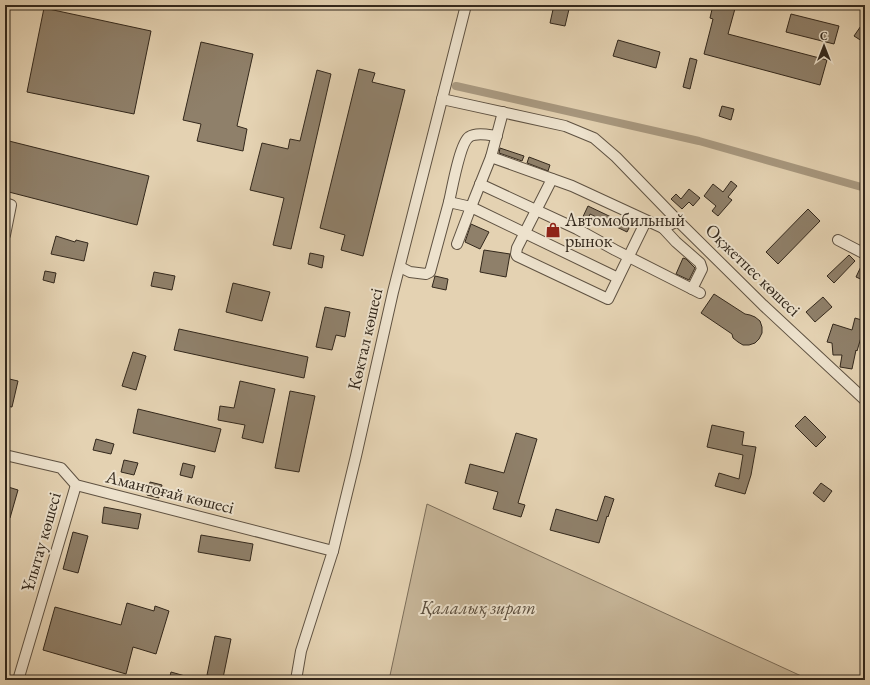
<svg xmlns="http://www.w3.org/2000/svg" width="870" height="685" font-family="'EB Garamond',serif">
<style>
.green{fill:#c6b598;stroke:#7c6e5a}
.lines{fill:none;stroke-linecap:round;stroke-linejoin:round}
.canal{stroke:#a8987f;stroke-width:8}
.building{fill:#8f806a;stroke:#33281c}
.minor-casing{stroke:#5f5242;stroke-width:12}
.minor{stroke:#ede2cd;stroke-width:10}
.labels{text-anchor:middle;stroke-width:4;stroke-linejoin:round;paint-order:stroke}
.poi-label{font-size:18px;fill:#33281c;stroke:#ede2cd;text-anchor:start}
.street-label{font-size:18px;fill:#33281c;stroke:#ede2cd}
.park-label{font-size:18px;font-style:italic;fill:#584b3b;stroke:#ede2cd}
</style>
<rect width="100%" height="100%" fill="#e4d2b2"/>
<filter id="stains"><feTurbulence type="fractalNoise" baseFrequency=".005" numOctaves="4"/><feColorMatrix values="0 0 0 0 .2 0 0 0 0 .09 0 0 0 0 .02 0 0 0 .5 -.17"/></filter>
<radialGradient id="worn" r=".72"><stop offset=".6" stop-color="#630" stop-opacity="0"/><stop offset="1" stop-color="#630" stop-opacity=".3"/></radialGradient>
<path class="green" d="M427,504l383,176h-421z"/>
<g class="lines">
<path class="canal" d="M456,86l243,55 166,47"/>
</g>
<g class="building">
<path d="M554,5h16l-5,21 -15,-3z"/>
<path d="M713,5h23l-8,29 99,26 -7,25 -116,-31 9,-35 -3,-1z"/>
<path d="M44,8l107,23 -17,83 -107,-22z"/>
<path d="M791,14l48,12 -5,18 -48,-12z"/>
<path d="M865,20v23l-11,-7z"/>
<path d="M618,40l42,12 -4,16 -43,-12z"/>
<path d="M201,42l52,12 -16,72 10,3 -4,22 -46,-10 4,-17 -18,-4z"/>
<path d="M690,58l7,2 -7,29 -7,-2z"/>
<path d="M359,69l16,4 -3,9 33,8 -42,166 -22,-6 4,-15 -25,-7z"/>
<path d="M317,70l14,4 -40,175 -18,-4 11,-47 -34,-8 12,-47 26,6 2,-10 10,2z"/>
<path d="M722,106l12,3 -3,11 -12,-4z"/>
<path d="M5,140l144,36 -12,49 -132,-34z"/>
<path d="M500,148l24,8 -2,5 -23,-8z"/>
<path d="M529,157l21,8 -2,6 -21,-8z"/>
<path d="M731,181l6,5 -9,11 4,3 -14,16 -6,-5 4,-5 -12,-10 9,-12 10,8z"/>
<path d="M689,189l11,9 -7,8 -4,-4 -7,7 -11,-10 5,-5 5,5z"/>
<path d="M588,206l42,20 -3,6 -37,-18 -5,12 -5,-3z"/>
<path d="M808,209l12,12 -42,43 -12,-12z"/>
<path d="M471,224l18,8 -9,17 -15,-7z"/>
<path d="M56,236l19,6 1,-2 12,3 -4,18 -33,-7z"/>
<path d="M484,250l26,4 -4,23 -26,-5z"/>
<path d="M310,253l14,3 -2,12 -14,-4z"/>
<path d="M849,255l6,6 -21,22 -7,-7z"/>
<path d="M683,258l3,1 9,9 -6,12 -13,-6z"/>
<path d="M864,260h1v21l-9,-4z"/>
<path d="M45,271l11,2 -2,10 -11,-3z"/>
<path d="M154,272l21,4 -3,14 -21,-4z"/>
<path d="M435,276l13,3 -2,11 -14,-3z"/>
<path d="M233,283l37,9 -8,29 -36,-9z"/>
<path d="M714,294l31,20 5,1 5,2 5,4 2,6v6l-3,6 -4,4 -6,2h-6l-5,-3 -5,-4 -1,-4 -31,-21z"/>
<path d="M823,297l9,10 -17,15 -9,-10z"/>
<path d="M325,307l25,5 -5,25 -9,-2 -4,15 -16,-3z"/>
<path d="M855,318l10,3v3l-8,27 -1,-1 -4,19 -12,-2 2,-12h-9l-1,-12 -5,-1 6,-18 19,6z"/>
<path d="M179,329l129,28 -4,21 -130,-28z"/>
<path d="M133,352l13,4 -10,34 -14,-4z"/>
<path d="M5,378l13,3 -6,26 -7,-1z"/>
<path d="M240,381l35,8 -12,54 -21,-5 3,-13 -27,-5 2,-14 14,2z"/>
<path d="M290,391l25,5 -16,76 -24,-4z"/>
<path d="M138,409l83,20 -6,23 -82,-19z"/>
<path d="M805,416l21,21 -10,10 -21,-21z"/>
<path d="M712,425l32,7 -2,13 14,2 -5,28 -6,19 -30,-8 4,-13 20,6 4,-24 -36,-8z"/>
<path d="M516,433l21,6 -19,64 7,2 -4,12 -28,-8 5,-17 -33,-9 5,-19 34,9z"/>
<path d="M96,439l18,5 -3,10 -18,-4z"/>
<path d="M124,460l14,3 -4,12 -13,-3z"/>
<path d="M183,463l12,3 -3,12 -12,-3z"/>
<path d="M150,482l12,3 -3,13 -12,-3z"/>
<path d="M821,483l11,8 -8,11 -11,-9z"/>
<path d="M5,486l13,4 -8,28 -5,-2z"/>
<path d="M605,496l9,3 -6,18 -1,-1 -8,27 -49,-13 6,-21 41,12z"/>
<path d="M104,507l37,7 -3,15 -36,-6z"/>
<path d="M73,532l15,4 -10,37 -15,-4z"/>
<path d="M201,535l52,9 -3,17 -52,-9z"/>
<path d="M127,603l27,8 1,-5 14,5 -13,43 -23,-7 -7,27 -83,-24 12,-43 66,18z"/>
<path d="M215,636l16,3 -8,39 -16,-3z"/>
<path d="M171,672l21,6 -1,2h-22z"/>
</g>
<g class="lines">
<g class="minor-casing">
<g id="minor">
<path d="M442,99l123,27 29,12 22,19 62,64 85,84 102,95"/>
<path d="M491,157l12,-45"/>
<path d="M552,179l-35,69 -1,6 1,2 91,43 38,-78"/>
<path d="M480,184l97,45 38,21 85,43"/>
<path d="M449,202c3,-13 11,-59 20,-65 7,-5 20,-2 28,-1"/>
<path d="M5,203l6,2 -6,30"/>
<path d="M663,228l13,14 24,21 2,6 -10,20"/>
<path d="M838,240l27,14"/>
<path d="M457,244l14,-37 147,71"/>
<path d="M400,267l10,5 16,2 4,-2 19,-70 22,5 20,-50 81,29 91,42 15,-7"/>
<path d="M5,455l56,13 15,17 257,66"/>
<path d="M19,677l57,-192"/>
<path d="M296,680l5,-29 32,-100 23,-95 37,-164 73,-287"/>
</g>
</g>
<use href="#minor" class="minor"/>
</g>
<defs>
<g id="shop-bare" transform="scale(1.2)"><path d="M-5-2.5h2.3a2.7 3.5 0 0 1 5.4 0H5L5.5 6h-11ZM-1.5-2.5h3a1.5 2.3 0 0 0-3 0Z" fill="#8f2418" stroke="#ede2cd" stroke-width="2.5" paint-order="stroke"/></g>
</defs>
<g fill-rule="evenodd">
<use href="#shop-bare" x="553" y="230"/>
</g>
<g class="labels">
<g class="poi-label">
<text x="565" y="226">Автомобильный<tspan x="565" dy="21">рынок</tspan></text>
</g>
<g class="street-label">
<text transform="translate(753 270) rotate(44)" y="6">Оқжетпес көшесі</text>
<text transform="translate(365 339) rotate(-77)" y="6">Көктал көшесі</text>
<text transform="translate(170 492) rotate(14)" y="6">Амантоғай көшесі</text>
<text transform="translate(41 542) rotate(-74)" y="6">Ұлытау көшесі</text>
</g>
<g class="park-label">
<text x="478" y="614">Қалалық зират</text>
</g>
</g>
<rect width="870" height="685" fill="none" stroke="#e4d2b2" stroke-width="20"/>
<rect x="6" y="6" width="858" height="673" fill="none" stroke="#33281c" stroke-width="2"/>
<rect x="10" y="10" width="850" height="665" fill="none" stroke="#33281c"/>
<g transform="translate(824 46)" stroke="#ede2cd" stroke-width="3" paint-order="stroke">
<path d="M0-3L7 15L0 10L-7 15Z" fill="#33281c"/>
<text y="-6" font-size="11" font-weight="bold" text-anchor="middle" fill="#33281c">С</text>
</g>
<rect width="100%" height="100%" filter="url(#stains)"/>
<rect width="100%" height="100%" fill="url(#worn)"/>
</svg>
